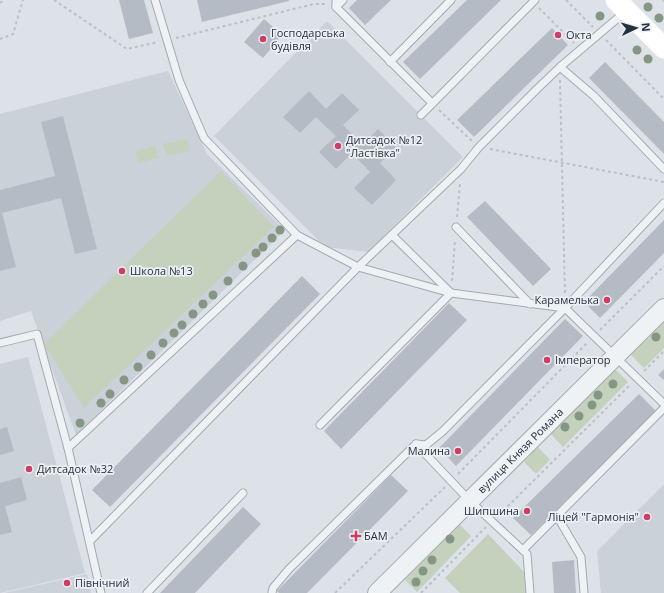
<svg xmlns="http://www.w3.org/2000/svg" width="664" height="593" font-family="'Open Sans',sans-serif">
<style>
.built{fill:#cad1d9}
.green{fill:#c4d1bd}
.building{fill:#b4bbc4}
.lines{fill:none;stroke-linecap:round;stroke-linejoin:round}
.service-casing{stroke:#a2a9b1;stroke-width:9}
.tertiary-casing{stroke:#a2a9b1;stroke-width:20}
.path{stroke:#bbc0c5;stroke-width:2;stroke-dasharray:3 3;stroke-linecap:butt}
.service{stroke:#eff2f5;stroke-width:7}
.tertiary{stroke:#eff2f5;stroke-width:18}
.secondary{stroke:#fff;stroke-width:21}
.tree{fill:#859784}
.poi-dot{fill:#d13c62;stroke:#ecf0f5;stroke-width:1.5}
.labels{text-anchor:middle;stroke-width:3.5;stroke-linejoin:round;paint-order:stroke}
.poi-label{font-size:11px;fill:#26313e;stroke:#ecf0f5;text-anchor:start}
.street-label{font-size:11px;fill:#26313e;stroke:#ecf0f5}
</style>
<rect width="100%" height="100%" fill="#dce2e7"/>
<g class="built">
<path d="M327,21l136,136 -95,95 -43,-5 -111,-111z"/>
<path d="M168,71l39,83 78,76 -209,205 -45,-124 -31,10v-207z"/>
<path d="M28,357l57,216 -85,20v-229z"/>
<path d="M664,484v109h-63l-4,-42z"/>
<path d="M87,574l4,19h-87z"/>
</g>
<g class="green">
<path d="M187,139l3,12 -24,5 -3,-12z"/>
<path d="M155,146l3,12 -20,5 -3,-12z"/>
<path d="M221,171l53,56 -190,181 -40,-64z"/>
<path d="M664,319v29l-20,20 -15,-15z"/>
<path d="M615,369l13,13 -65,65 -13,-14z"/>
<path d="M538,447l12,13 -14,14 -12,-12z"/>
<path d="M459,524l12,12 -54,56 -12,-12z"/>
<path d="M488,534l36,38 2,21h-66l-15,-15z"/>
</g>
<g class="building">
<path d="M119,0h25l9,33 -24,6z"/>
<path d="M197,0h92v1l-87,21z"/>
<path d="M357,0h34l-26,25 -16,-17z"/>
<path d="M467,0h34l-81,79 -17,-17z"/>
<path d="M264,19l18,16 -19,23 -19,-16z"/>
<path d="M552,28l16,17 -94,92 -17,-17z"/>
<path d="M605,62l59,60v32l-75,-76z"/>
<path d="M309,91l17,18 16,-16 17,17 -16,15 20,20 15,-16 18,18 -16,16 16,17 -24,25 -18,-17 16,-16 -18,-19 -16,16 -17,-17 17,-16 -20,-19 -16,16 -17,-16z"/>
<path d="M63,116l34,133 -22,5 -14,-56 -59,15 14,54 -16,4v-81l55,-14 -14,-54z"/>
<path d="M485,201l66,68 -18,17 -66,-69z"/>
<path d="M664,220v33l-64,65 -16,-16z"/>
<path d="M302,276l18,18 -210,213 -18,-17z"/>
<path d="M449,303l18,17 -126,129 -17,-18z"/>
<path d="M565,319l18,17 -127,130 -17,-18z"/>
<path d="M664,369v11l-6,-5z"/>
<path d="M639,394l17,17 -125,124 -18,-17z"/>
<path d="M7,427l7,24 -14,4v-26z"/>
<path d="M391,475l17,16 -101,102h-28l-2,-2z"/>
<path d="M21,477l6,23 -22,6 7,26 -12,3v-52z"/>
<path d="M243,507l18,17 -66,69h-35z"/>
<path d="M574,560l2,33h-22l-2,-31z"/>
</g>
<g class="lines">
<g class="service-casing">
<g id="service">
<path d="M336,0v7l7,-7"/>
<path d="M336,7l96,96"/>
<path d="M390,62l61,-62"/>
<path d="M560,67l34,29 70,73"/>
<path d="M421,115l114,-115"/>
<path d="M456,227l74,77"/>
<path d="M297,235l61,32 103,-98 18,-22 58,-58 23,-22 65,-55"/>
<path d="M392,235l58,57"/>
<path d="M0,343l37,-9 31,114"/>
<path d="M320,425l131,-132"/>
<path d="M416,444l10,1 17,-14 122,-123 99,-105"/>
<path d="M557,516l24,41 3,36"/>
<path d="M90,541l268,-274 93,26 114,15 99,96"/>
<path d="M523,550l141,-142"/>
<path d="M101,593l-33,-145 229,-213 -93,-97 -25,-58 -24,-80"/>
<path d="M147,593l96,-100"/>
<path d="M272,593l1,-5 16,-19 127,-125 54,57 57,53 3,39"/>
</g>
</g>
<g class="tertiary-casing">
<g id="tertiary">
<path id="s1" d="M377,593l287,-285"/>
</g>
</g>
<g class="path">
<path d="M54,0l73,49 31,-7"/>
<path d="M566,0l27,27"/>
<path d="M663,0l1,1"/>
<path d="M0,3l4,-3"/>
<path d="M539,8l35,35"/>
<path d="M176,38l138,-34h13"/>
<path d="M0,39l13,-5 10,-34"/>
<path d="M606,40l58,59"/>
<path d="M560,80l5,215"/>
<path d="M439,110l33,31"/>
<path d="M490,149l174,33"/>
<path d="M457,217l3,-33"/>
<path d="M452,281l3,-41"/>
<path d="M600,330l64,-64"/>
<path d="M644,371l20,-20"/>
<path d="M458,474l129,-131"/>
<path d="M499,515l132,-131"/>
<path d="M335,593l110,-106"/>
<path d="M421,593l65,-66"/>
</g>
<use href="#service" class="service"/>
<use href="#tertiary" class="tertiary"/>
<path class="secondary" d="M616,0l48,48"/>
</g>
<g class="tree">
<circle cx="648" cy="7" r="4.5"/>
<circle cx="600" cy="16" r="4.5"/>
<circle cx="659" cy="18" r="4.5"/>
<circle cx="637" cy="50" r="4.5"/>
<circle cx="648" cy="59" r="4.5"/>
<circle cx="280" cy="230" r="4.5"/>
<circle cx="272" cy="238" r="4.5"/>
<circle cx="263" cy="247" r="4.5"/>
<circle cx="256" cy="253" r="4.5"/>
<circle cx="243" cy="266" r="4.5"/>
<circle cx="228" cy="281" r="4.5"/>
<circle cx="213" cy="295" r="4.5"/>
<circle cx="203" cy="304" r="4.5"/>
<circle cx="193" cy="314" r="4.5"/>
<circle cx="182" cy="325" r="4.5"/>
<circle cx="174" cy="333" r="4.5"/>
<circle cx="656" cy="337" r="4.5"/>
<circle cx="163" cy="343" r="4.5"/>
<circle cx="151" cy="355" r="4.5"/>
<circle cx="138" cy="367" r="4.5"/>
<circle cx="124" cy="380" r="4.5"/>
<circle cx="613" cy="384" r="4.5"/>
<circle cx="110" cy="394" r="4.5"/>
<circle cx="598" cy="395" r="4.5"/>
<circle cx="101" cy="403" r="4.5"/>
<circle cx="592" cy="405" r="4.5"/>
<circle cx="579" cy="416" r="4.5"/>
<circle cx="80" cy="423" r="4.5"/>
<circle cx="565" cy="427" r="4.5"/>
<circle cx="450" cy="539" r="4.5"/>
<circle cx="432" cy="560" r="4.5"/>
<circle cx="423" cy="571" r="4.5"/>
<circle cx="416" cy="582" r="4.5"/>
</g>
<g class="poi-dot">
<circle cx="558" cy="35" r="4"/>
<circle cx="263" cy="39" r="4"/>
<circle cx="338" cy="146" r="4"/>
<circle cx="122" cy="271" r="4"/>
<circle cx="607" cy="300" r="4"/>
<circle cx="547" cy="360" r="4"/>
<circle cx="458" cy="451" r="4"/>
<circle cx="29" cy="469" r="4"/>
<circle cx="527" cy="511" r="4"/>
<circle cx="647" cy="517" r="4"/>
<path d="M354 530h4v4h4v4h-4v4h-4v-4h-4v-4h4z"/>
<circle cx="67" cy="583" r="4"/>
</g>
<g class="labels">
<g class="poi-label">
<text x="271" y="37">Господарська<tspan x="271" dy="13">будівля</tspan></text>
<text x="566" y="39">Окта</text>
<text x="346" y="144">Дитсадок №12<tspan x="346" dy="13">"Ластівка"</tspan></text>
<text x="130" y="275">Школа №13</text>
<text x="599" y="304" text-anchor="end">Карамелька</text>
<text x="555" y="364">Імператор</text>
<text x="450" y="455" text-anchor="end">Малина</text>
<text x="37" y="473">Дитсадок №32</text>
<text x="519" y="515" text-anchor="end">Шипшина</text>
<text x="639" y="521" text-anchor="end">Ліцей "Гармонія"</text>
<text x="364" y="540">БАМ</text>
<text x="75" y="587">Північний</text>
</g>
<g class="street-label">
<text dy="4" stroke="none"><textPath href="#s1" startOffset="202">вулиця Князя Романа</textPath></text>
</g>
</g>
<g transform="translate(636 28) rotate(85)" stroke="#ecf0f5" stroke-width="3" paint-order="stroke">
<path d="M0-3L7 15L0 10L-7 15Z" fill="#26313e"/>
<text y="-6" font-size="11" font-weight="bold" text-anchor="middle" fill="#26313e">N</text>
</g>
</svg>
